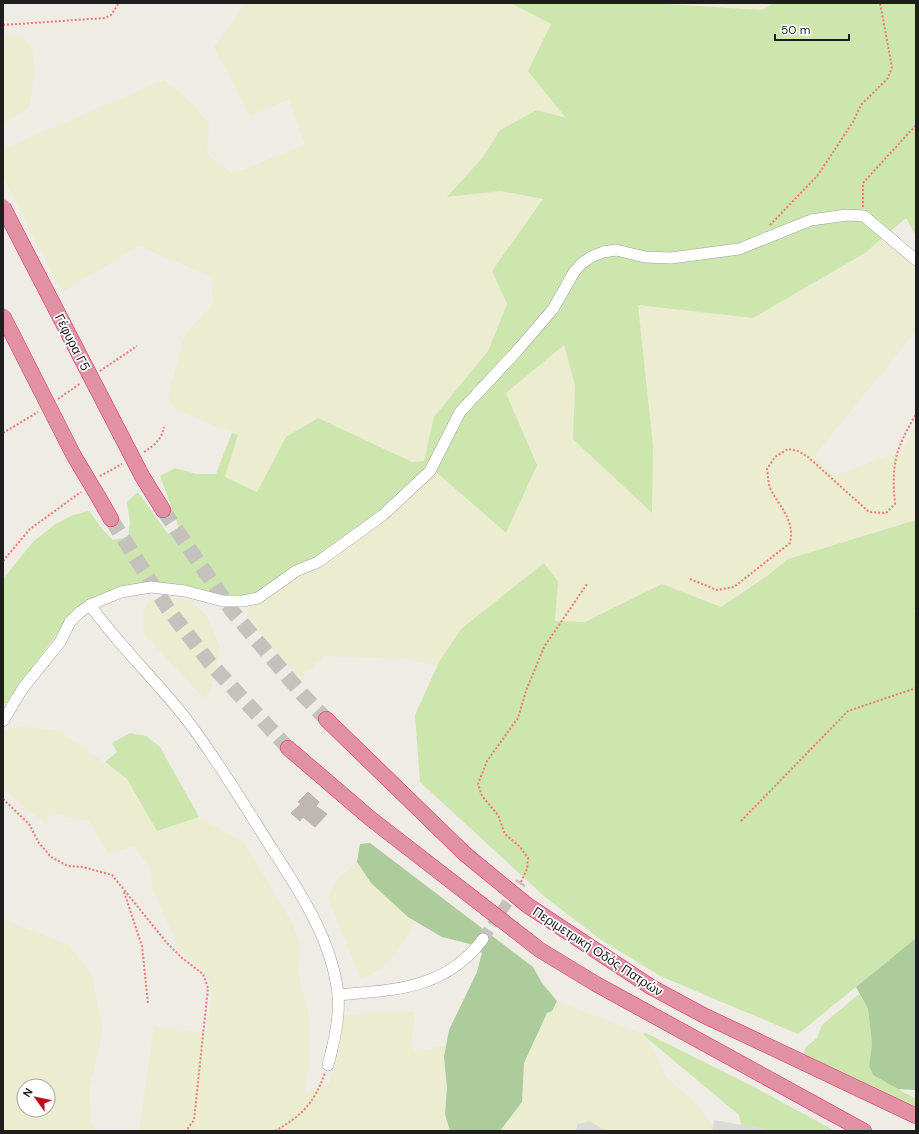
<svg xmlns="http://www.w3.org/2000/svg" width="919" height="1134" font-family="'DM Sans',sans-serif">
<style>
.residential{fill:#dcdbdb}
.farmland{fill:#ececd1;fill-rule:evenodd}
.grass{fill:#cce6ae}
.forest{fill:#adcc9c}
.building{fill:#bfb7b2;stroke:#c0b1a8}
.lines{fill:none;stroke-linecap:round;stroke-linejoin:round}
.minor-tunnel{stroke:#c5c2bd;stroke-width:11;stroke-dasharray:11 5.5;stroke-linecap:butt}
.highway-tunnel{stroke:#c5c2bd;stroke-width:15;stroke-dasharray:15 8;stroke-linecap:butt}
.minor-casing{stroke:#a2a2a2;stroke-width:12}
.highway-casing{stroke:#d02e6e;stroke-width:16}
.path{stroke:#f27a73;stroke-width:2;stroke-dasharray:2 2;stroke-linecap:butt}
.minor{stroke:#fff;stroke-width:11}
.highway{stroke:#e291a4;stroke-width:15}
.highway-bridge-casing{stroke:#d02e6e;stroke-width:16;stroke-linecap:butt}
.highway-bridge{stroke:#e291a4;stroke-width:15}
.labels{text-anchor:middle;stroke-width:3.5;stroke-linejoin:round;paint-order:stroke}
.street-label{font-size:13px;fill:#1e1e1e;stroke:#fff}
</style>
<rect width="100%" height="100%" fill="#efebe5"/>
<g class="residential">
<path d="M714,1120l61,11h-63z"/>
<path d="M590,1121l16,10h-30l1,-7z"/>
</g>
<g class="farmland">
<path d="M246,3h265l40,21 16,95 -67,11 -17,27 -35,40 53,-6 42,7 -51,73 15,33 -19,47 -54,66 -10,44 -12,1 -94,-44 -32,19 -29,55 -32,-15 13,-42 -64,-26 -6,-12 17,-63 28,-30 -1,-27 -73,-31 -77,46 -59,-115v-28l161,-69 28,23 17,21 -2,30 25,20 73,-29 -16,-46 -39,17 -36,-69z"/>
<path d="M650,3h125l-13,7z"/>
<path d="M3,36h19l10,13 3,23 -6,35 -26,18z"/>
<path d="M882,238l34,28v65l-102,125 20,20 69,-26 13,-26v96l-128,39 -21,17 -46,31 -59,-23 -77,38 -30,-1 3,-39 -14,-19 -107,103 -30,-7 -82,-3 -25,22 -27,-28 -28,-40 15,-7 35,-25 24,-10 53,-40 65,-55 68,60 32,-68 -31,-72 58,-48 11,40 -2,54 80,7 -15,-142 115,14 112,-65z"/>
<path d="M169,597l20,3 18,16 13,32 -9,42 -7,8 -60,-64 -1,-19 5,-14z"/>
<path d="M21,727l36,3 70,49 30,52 42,-14 45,26 49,81 8,24 -4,21 12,48 1,43 -6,34 25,-11 9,-26 5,-41 29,-3 43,-1 -4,34 4,6 31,-7 -2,12 3,30 -2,27 5,17h-311l15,-104 52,6 6,-41 -3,-11 -6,-10 -23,-21 -28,-62 -1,-19 -18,-23 -25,7 -19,-32 -41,-8 -1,12 -44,-36v-57l4,-3z"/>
<path d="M357,862l14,21 37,34 8,5 -20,31 -17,17 -18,9 -33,-81 9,-18z"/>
<path d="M3,918l24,11 41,15 24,32 11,55 -14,58 2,33 7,9h-95zM24,1086h24v24h-24z"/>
<path d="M557,1001l85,33 11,14 13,29 33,30 14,19 -1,5h-106l-16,-10 -13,3 -1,7h-76l22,-29 2,-39 23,-50 5,-2z"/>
</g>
<g class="grass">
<path d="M511,3h139l112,7 13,-7h141v233l-10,-18 -41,35 -112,65 -115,-13 15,141 -1,67 -79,-74 2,-54 -11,-40 -58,48 31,72 -31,68 -78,-68 -52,49 -55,42 -63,39 -29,2 -97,-11 -64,33 -65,88v-128l30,-37 21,-17 19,-10 16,-4 14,19 10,10 15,-3 2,-14 -3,-21 11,-10 30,42 11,-6 -19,-52 15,-8 22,6h19l16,-41 6,2 -13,42 32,15 29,-55 32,-19 94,44 12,-1 10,-44 54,-66 19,-47 -15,-33 51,-72 -42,-8 -54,6 36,-40 17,-27 37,-20 29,8 -38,-47 23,-47z"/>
<path d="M916,520v88l-2,3 2,2v325l-118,96 -138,-58 -60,-37 -55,-42 -125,-115 -5,-67 24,-53 22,-33 83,-66 14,19 -3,39 30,1 77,-38 59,23 46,-31 21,-17z"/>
<path d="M130,733l16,3 14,11 39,70 -42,14 -30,-52 -22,-17 12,-10 -5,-9z"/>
<path d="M859,994l9,15 4,35 -3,22 4,9 43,24v9l-112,-54 1,-6 12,-10 5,-13z"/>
<path d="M646,1033l112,56 77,42h-60l-34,-6 -2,-10 -97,-81z"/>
</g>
<g class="forest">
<path d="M370,843l163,124 9,16 15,18 -5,10 -5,2 -23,50 -2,39 -22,29h-50l-5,-17 2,-27 -3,-30 5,-27 28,-58 5,-19 -12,-9 -28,-7 -34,-20 -37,-34 -14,-21 3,-18z"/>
<path d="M916,938v152l-18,-1 -25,-14 -4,-9 3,-22 -4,-35 -12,-22z"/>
</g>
<path class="building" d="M308,792l11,10 -3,4 11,8 -12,13 -12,-10 -3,4 -9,-8 10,-9 -3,-2z"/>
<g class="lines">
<path class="minor-tunnel" d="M483,939l38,-57"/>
<g class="highway-tunnel">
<path d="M163,510l69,101 70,83 24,25"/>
<path d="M111,519l57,90 42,54 78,85"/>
</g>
<g class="minor-casing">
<g id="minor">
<path d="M90,605c30,42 66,75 97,115 32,42 59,88 87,132 28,43 58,89 64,142 2,24 -4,48 -10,71"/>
<path d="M3,721l20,-33 37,-46 10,-20 10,-10 10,-7 31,-13 30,-5 34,4 38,10h20l15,-3 38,-27 22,-9 65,-47 47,-44 30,-59 56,-60 37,-43 21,-37 7,-8 10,-7 12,-5 13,-2 29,7 26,1 68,-9 72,-29 36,-5 17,1 52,44"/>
<path d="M338,995c57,-5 108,-6 145,-56"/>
</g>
</g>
<g class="highway-casing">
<g id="highway">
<path d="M142,476l21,34"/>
<path d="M99,498l12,21"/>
<path d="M326,719l139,135 62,51 124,82 54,29 211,100"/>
<path d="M288,748l83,71 169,131 56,34 268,147"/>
</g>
</g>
<g class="path">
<path d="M3,25l102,-7 6,-3 8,-12"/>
<path d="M863,207v-24l53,-58"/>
<path d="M770,225l48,-50 35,-53 8,-17 27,-27 4,-11 -12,-64"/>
<path d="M100,371l37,-25"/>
<path d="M58,399l23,-16"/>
<path d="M3,433l35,-21"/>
<path d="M144,452c11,-7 17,-12 20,-25"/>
<path d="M100,476l22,-12"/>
<path d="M3,561l27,-32 51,-37"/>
<path d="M690,579l27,11 17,-3 56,-44c5,-24 -10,-35 -20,-55 -2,-6 -2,-13 -3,-19l8,-12 13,-8 10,2 10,6 61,55 17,1 9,-9c-4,-42 1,-55 21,-90"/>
<path d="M3,799l26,25 10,19 12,14 17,9 15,1 29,8 55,68 15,15 21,16 5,14 -14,132 -8,11"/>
<path d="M741,821l107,-110 68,-23"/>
<path d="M521,882l6,-13 1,-11 -8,-11 -15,-13 -7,-19 -16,-19 -4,-12 9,-23 31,-43 8,-27 18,-44 43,-63"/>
<path d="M124,892l18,54 6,58"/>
<path d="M275,1131c28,-16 39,-28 50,-58"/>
</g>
<use href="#minor" class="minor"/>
<use href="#highway" class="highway"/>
<g class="highway-bridge-casing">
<g id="highway-bridge">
<path d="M3,207l139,269"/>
<path d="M3,316l71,140 25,42"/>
</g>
</g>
<use href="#highway-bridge" class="highway-bridge"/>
</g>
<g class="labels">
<g class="street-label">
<text transform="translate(73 342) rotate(63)" y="5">Γέφυρα Γ5</text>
<text transform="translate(598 951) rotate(33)" y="5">Περιμετρική Οδός Πατρών</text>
</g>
</g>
<rect width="919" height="1134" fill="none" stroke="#1e1e1e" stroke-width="8"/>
<g transform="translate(36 1098) rotate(303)"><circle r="19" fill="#ffffff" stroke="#a5a5a5"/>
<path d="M0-3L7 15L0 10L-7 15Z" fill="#c10c15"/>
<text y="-6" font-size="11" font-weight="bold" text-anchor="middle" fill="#1e1e1e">N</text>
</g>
<path d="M775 34v6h74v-6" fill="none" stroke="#1e1e1e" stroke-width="2"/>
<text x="781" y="34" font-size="12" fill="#1e1e1e" stroke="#ffffff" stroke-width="3" paint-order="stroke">50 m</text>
</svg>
